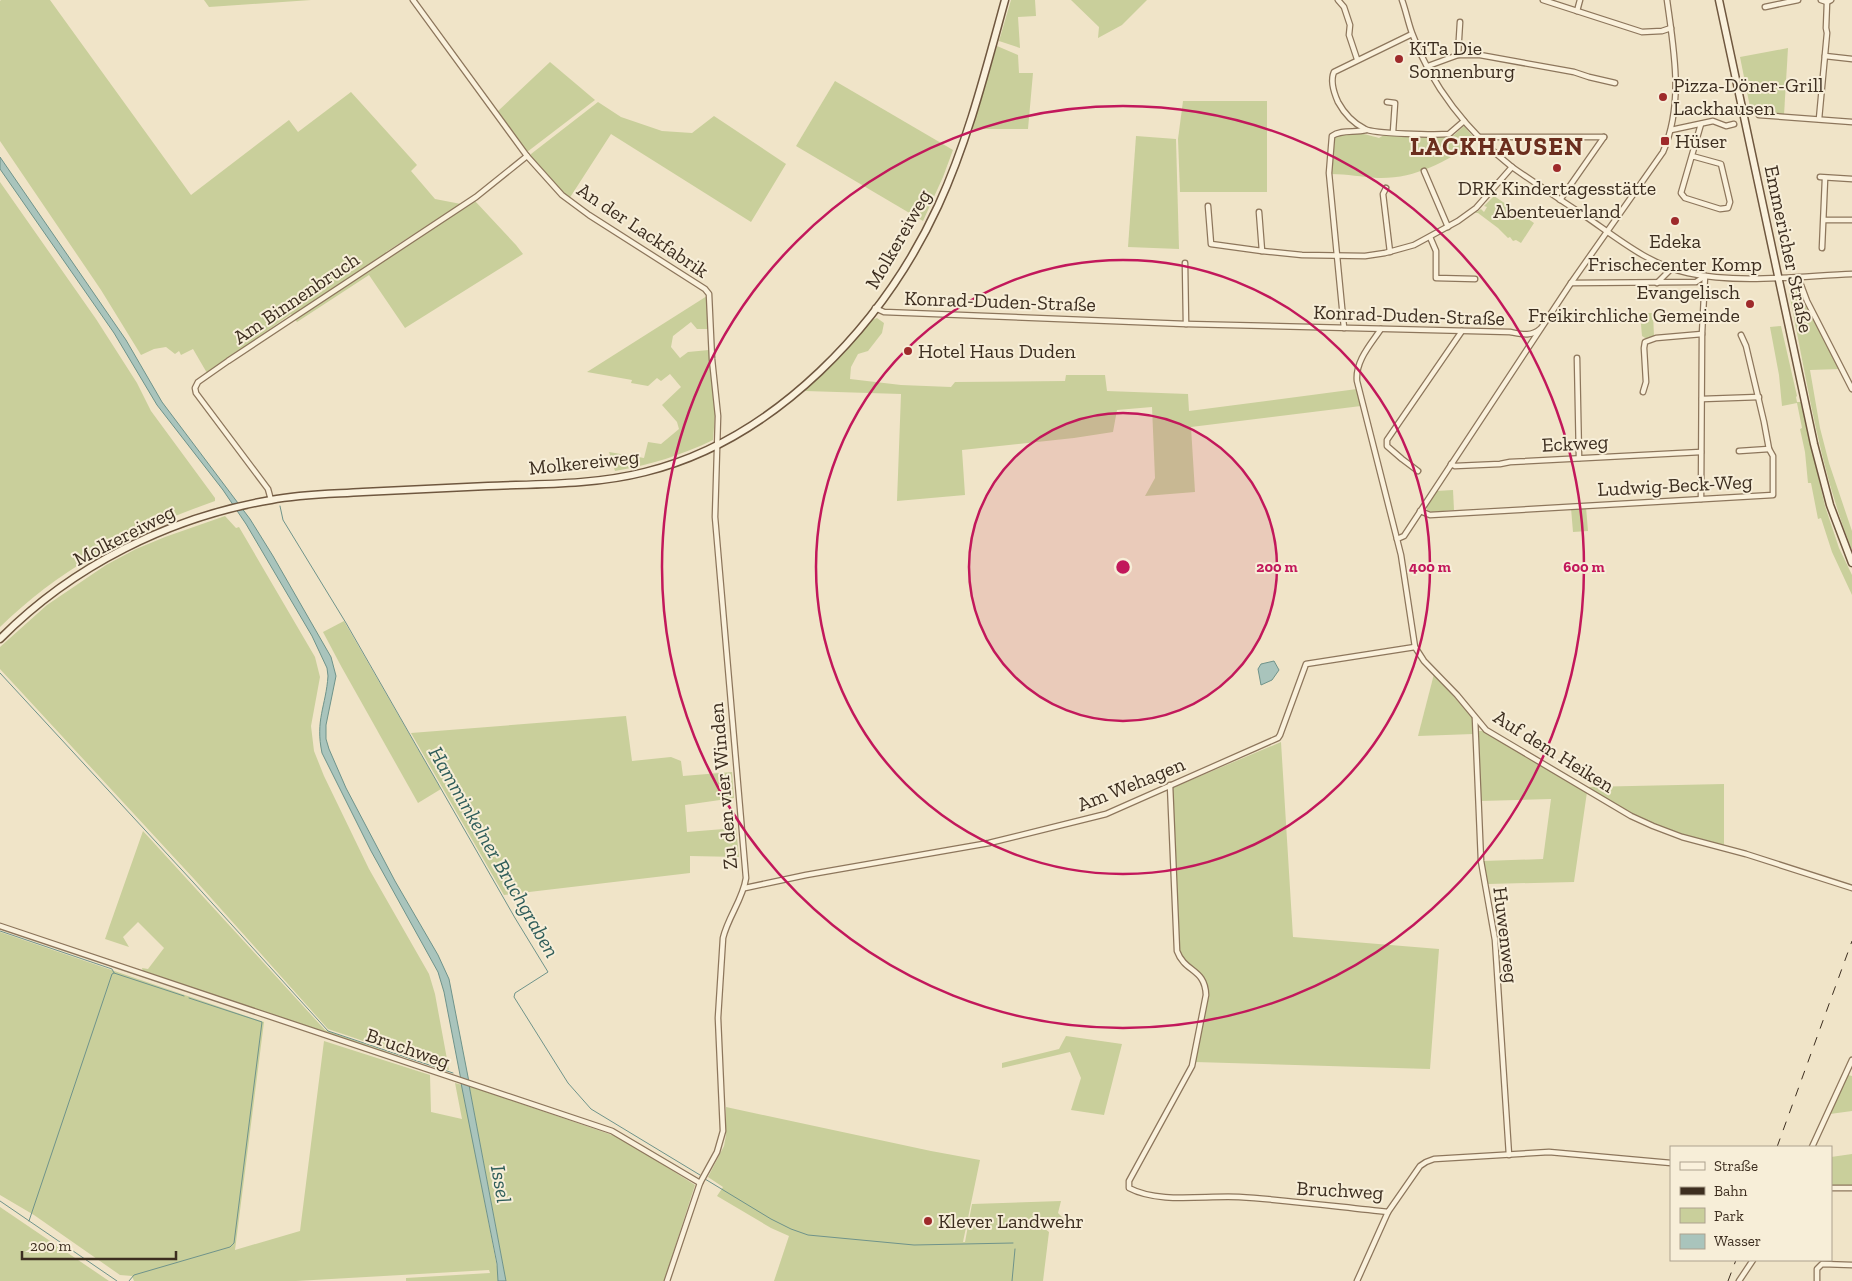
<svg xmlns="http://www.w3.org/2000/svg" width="1852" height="1281" font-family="'Zilla Slab',serif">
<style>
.green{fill:#c9cf9b}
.water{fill:#a9c4bc;stroke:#6f938a}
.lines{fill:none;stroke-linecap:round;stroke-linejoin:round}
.stream{stroke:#6f938a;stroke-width:1}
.minor-casing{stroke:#8d765c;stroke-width:7}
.secondary-casing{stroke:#6f573f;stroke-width:9}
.minor{stroke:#faf1dc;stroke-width:4.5}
.secondary{stroke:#faf1dc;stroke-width:6}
.rail{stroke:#3d2e20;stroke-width:1;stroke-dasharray:9 9;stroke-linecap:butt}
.ring{fill:none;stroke:#c2185b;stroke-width:2.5}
.poi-dot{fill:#9e2a2b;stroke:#f7eed8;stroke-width:2}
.labels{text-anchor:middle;stroke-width:4;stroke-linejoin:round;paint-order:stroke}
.poi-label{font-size:20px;fill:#3d2e20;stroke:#f7eed8;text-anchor:start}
.street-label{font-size:20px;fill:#3d2e20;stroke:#f7eed8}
.water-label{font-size:21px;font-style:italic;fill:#2f5d5a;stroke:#f7eed8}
.district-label{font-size:25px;font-weight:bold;letter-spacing:1px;fill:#6b2e1e;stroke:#f7eed8}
.centre{fill:#c2185b;stroke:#f7eed8;stroke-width:2.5}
.ring-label{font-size:15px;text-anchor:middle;font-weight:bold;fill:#c2185b;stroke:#f7eed8;stroke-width:4;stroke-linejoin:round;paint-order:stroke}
</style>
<rect width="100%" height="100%" fill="#f0e4c8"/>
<g class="green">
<path d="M1,0h49l141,195 98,-75 9,12 53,-40 66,73 -6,6 24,28 26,5 -75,48 2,4 87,-55 41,44 7,9 -118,74 -36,-53 -72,47 -6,-8 -84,59 -14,-24 -12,6 -2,-4 -4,3 -9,-7 -12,2 -13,6 -40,-65 -101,-149v-140z"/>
<path d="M204,0h107l-102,7z"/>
<path d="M1011,0h24l1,16 -18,1 2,31 -21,-7z"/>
<path d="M1071,0h76l-25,25 -24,13 1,-11z"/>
<path d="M997,46l21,9 1,18h14l-5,56h-56z"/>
<path d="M1788,48l-4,67 -33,-3 -11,-55z"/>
<path d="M550,62l45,38 -68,52 -30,-40z"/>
<path d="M835,81l118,69 -10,27 -20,44 -127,-75z"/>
<path d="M1183,101h84v91h-87l-2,-53z"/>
<path d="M598,102l23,15 41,14 30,2 22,-17 72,48 -35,58 -140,-88 -42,65 -39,-42 1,-3z"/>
<path d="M1464,126l14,17h-3c-31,19 -60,36 -97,35 -16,-1 -31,-4 -47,-4l4,-36c10,-11 31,-3 44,0l5,-3 62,2 8,-2z"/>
<path d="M1136,136l40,3 3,110 -51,-2z"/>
<path d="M0,182l96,137 41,64 14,28 64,87v3c-82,29 -152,65 -215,126z"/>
<path d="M1494,196l40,27 -13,20 -5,-3 -3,1 -3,-4 -2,1 -10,-10 -20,-15h-3l6,-4 3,3 3,-5 -3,-1z"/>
<path d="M1797,284l6,17 37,68 -30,1 10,58 9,35 23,68v19c-33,-82 -45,-171 -63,-257l2,-5z"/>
<path d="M707,296l1,33h-11l-6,-7 -18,14 -2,11 9,11 8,-6 21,-2 6,64 -2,26c-31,15 -63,25 -98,31l-6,-19 35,6 4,-16 13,2 18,-15 -2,-7 -15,-17 19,-18 -11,-13 -9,7 -4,-3 -9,8 -17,-3 1,-3 -45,-8z"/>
<path d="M1640,313h13l1,23 -7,3 -5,-3z"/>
<path d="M877,318l7,5 -2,10 -14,18 -10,3 -7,13 -1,12 51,6 50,2 4,-5 110,-1 1,-6h39l2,16 81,3 1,17 168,-22 4,17 -170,21 4,65 -50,4 10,-18 -3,-71 -35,3 -4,22 -39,6 -112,12 3,45 -68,6 4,-107 -96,-3 41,-40 26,-31z"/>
<path d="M1781,326l16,70 -1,1 1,5h4l24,104 14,42 13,27v20l-20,-43 -11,-34 -3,1 -7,-36h-3l-3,-31 -5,-23 2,-1 -5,-25 -15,3 -3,-31 -9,-48z"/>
<path d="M1453,490l1,20 -22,2 -5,-2v-5l9,-14z"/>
<path d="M1586,507l2,24 -15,1 -2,-24z"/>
<path d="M225,516l11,12 3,-1 76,130 5,20 -9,49 3,25 10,25 45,93 60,105 6,20 14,76 -121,-41 -133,-149 -195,-211v-22l47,-42 59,-40 30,-16 29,-12z"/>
<path d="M344,621l97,168 -23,14 -77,-137 -18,-34z"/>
<path d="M1434,674l38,43 1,17 -55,2z"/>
<path d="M626,716l6,45 39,-4 10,4 2,15 49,-4 2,26 -49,7 2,27 49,-4 3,29 -49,-1v17l-186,22 -93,-162z"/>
<path d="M1477,731h8l102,61 -13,90 -86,2 -5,-23 60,-2 8,-60 -71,2z"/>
<path d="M1281,742l12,195 146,12 -9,120 -235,-7 13,-77c-7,-14 -23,-19 -30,-34l-6,-163z"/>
<path d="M1724,784v62l-42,-11 -50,-20 -46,-28z"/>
<path d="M143,831l182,199 74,26 -1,2 -255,-86 -1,-4 6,1 16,-21 -26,-26 -15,15 6,10 -24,-8z"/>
<path d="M0,932l264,90 -29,228 65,-19 24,-190 106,34 1,37 31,7 -7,-36 7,2 36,187v9h-92v-3l84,-5 -1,-3 -193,11h-162l-2,-5 -12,-1 -86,-60 -34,-20z"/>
<path d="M1066,1036l56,8 -18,71 -33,-5 10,-32 -11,-26 -68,16v-5l57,-14z"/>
<path d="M1848,1075l4,1v35l-22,3z"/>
<path d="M469,1085l6,3 146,50 74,47 -31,96h-158z"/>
<path d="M726,1107l205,44 49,9 -17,82h2l7,-38 89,-3 -3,12 7,7 -20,9 4,3 -6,49h-269l15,-45 -18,-8 -54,-32 6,-9 -15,-10 16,-31 2,-11z"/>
<path d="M1852,1154v32h-21v-29z"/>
<path d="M0,1207l109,74h-109z"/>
</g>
<g class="water">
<path d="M0,157l126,183 36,62 88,117 23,37 58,101 5,19 -10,49v14l3,10 17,39 49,93 43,74 11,24 20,103 -8,-2 -17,-88 -6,-20 -67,-121 -49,-98c-7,-33 4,-47 6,-77l-1,-8 -15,-32 -66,-112 -23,-34 -66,-85 -43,-72 -114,-164z"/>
<path d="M1274,661l5,9 -7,10 -11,5 -3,-16 3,-5z"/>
<path d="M461,1083l8,2 37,196h-8l-1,-17z"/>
</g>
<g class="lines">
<g class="stream">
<path d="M280,506l3,14 63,103 169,295 33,54 -33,21 -1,4 54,86 23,26 109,66"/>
<path d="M0,673l193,209 135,149 125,42"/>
<path d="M0,931l112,38 2,4 70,23"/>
<path d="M705,1179l66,40 20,10 17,6 106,10 99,-2"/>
<path d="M0,1201l117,80"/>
<path d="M29,1221l83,-247 2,-1"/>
<path d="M129,1281l5,-6 96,-28 4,-4 28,-221 -73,-24"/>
<path d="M1012,1281l3,-32"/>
</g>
<g class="minor-casing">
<g id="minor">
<path d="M413,0l114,156 35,39 27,20 116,74 4,5 3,65 6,57 -3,101 31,361c-3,21 -18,39 -23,60l-5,80 5,113 -6,21 -17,31 -33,98"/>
<path d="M1338,0l6,7 6,18 -1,10 8,24"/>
<path d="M1402,0c4,11 6,22 10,33 19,53 57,100 100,134 24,17 49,33 73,49 32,22 64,49 103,57 49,11 113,3 164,1"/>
<path d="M1543,0l99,32 20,-1 9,-3"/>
<path d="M1821,0l6,2 4,-2"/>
<path d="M1765,7l33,-7"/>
<path d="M1577,11l3,-11"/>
<path d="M1412,34l-78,38c-4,9 0,21 4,30 6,11 15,21 27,27 9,5 71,6 84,5l15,-13"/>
<path d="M1458,55l2,-33"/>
<path d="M1825,56l27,3"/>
<path d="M1428,66l30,-11h22l94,17 15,5 26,6"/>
<path d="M1387,102l8,1 -2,29"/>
<path d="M1759,115l93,7"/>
<path d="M1819,119l8,-86 -1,-5 1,-26"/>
<path d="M1671,130l42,-9 13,5 8,-2"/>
<path d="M1478,137h126"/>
<path d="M1692,156l29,8 9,38 -2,6 -8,1 -35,-11 -4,-5 20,-69"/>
<path d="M1424,171l24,56"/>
<path d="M1820,177l32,2"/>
<path d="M1386,188l-3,6 7,58"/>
<path d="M1560,200l44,-63"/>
<path d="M1208,206l3,38 51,7 -3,-39"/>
<path d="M1824,220h28"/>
<path d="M1430,237l6,14v27l39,1"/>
<path d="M1822,248l3,-69"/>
<path d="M1262,251l40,4 63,1 20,-3 29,-8 44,-24 18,-13 36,-41"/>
<path d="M1185,263l1,61"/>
<path d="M1798,277l9,24 45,88"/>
<path d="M1571,283l125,-1 9,-6"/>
<path d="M1657,283l14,-14"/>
<path d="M875,308l9,4 302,12 324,8c11,2 21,5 30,-3"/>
<path d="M1344,328l-15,-155 3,-37c9,-7 23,-3 34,-6"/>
<path d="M1381,329c-10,15 -26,32 -24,52l44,174 14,92 9,14 33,34 29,35 145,86 22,10 29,11 64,17 106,34"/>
<path d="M1577,358l2,100"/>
<path d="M1643,392l3,-10 -2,-34 1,-6 11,-4 46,-4"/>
<path d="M1702,399l57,-2"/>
<path d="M1739,451l30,-2"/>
<path d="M1451,464l4,2 45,-2 10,-2 191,-10"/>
<path d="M1418,471l-16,-12 -15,-13v-6l75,-109"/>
<path d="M1701,499l1,-165 3,-58"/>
<path d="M271,500l-3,-11 -72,-96 -1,-5 3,-6 30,-21 248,-164 51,-41"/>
<path d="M1420,511l10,4 343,-20v-39l-4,-7 -5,-27 -18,-76 -5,-11"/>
<path d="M1397,539l7,-3 167,-253 92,-131c21,-49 11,-101 4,-152"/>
<path d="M1475,718l6,143 14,79 14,215"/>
<path d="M1170,785l7,166c8,22 28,17 29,44l-14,71 -63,115v7c30,16 77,7 110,9 50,3 100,10 149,15l32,-46 6,-4 8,-3 115,-7 122,11"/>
<path d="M745,888l61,-13 183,-32 117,-29 172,-76 2,-3 26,-71 109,-17"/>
<path d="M0,926l612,205 88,52"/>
<path d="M1812,1147l40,-87"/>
<path d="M1831,1188h21"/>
<path d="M1357,1281l31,-69"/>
<path d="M1739,1281l14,-21"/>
<path d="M1817,1281v-12l5,-5 30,1"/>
</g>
</g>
<g class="secondary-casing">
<g id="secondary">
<path d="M1719,0l95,444 16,61 22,58"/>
<path d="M0,639c72,-73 170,-122 271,-139 30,-6 61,-6 92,-8 41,-2 83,-4 125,-6 52,-2 106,-1 157,-14 130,-32 238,-147 293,-266 30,-65 48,-137 67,-206"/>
</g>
</g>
<use href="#minor" class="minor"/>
<use href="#secondary" class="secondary"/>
<g class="rail">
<path d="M1777,1147l75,-206"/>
<path d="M1728,1281l8,-21"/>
</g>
</g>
<circle cx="1123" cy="567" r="154" fill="#c2185b" fill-opacity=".12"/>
<g class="ring">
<circle cx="1123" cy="567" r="154"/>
<circle cx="1123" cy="567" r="307"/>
<circle cx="1123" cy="567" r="461"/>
</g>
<g class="poi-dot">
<circle cx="1399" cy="59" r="5"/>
<circle cx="1663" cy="97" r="5"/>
<rect x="1660" y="136" width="10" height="10" rx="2.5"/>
<circle cx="1557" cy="168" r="5"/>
<circle cx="1675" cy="221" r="5"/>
<circle cx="1750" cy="304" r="5"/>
<circle cx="908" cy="351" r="5"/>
<circle cx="928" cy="1221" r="5"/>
</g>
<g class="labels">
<g class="poi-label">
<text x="1409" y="55">KiTa Die<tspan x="1409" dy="23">Sonnenburg</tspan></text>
<text x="1673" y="92">Pizza-Döner-Grill<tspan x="1673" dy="23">Lackhausen</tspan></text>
<text x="1675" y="148">Hüser</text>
<text x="1557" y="195" text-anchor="middle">DRK Kindertagesstätte<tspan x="1557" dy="23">Abenteuerland</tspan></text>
<text x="1675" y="248" text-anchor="middle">Edeka<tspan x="1675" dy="23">Frischecenter Komp</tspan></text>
<text x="1740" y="299" text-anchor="end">Evangelisch<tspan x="1740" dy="23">Freikirchliche Gemeinde</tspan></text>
<text x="918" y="358">Hotel Haus Duden</text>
<text x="938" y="1228">Klever Landwehr</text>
</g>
<g class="street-label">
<text transform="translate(643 230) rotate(34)" y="7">An der Lackfabrik</text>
<text transform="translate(898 239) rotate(-60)" y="7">Molkereiweg</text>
<text transform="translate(1789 249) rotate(78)" y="7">Emmericher Straße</text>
<text transform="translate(296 298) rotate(-34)" y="7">Am Binnenbruch</text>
<text transform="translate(1000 301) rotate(2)" y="7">Konrad-Duden-Straße</text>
<text transform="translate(1409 315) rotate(2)" y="7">Konrad-Duden-Straße</text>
<text transform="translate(1575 443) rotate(-3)" y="7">Eckweg</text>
<text transform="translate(584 462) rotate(-6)" y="7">Molkereiweg</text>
<text transform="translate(1675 485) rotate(-3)" y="7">Ludwig-Beck-Weg</text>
<text transform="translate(124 535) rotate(-27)" y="7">Molkereiweg</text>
<text transform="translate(1554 751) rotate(32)" y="7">Auf dem Heiken</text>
<text transform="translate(1131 784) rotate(-22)" y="7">Am Wehagen</text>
<text transform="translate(723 786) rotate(-95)" y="7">Zu den vier Winden</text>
<text transform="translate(1506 935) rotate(83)" y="7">Huwenweg</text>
<text transform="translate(408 1048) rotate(19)" y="7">Bruchweg</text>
<text transform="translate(1340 1190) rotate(3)" y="7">Bruchweg</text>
</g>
<g class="water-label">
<text transform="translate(494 852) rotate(60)" y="7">Hamminkelner Bruchgraben</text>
<text transform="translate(501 1184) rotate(80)" y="7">Issel</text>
</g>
<g class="district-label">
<text x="1497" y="155">LACKHAUSEN</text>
</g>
</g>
<circle cx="1123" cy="567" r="8" class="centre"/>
<g class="ring-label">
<text x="1277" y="572">200 m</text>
<text x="1430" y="572">400 m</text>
<text x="1584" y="572">600 m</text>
</g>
<rect x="1670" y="1146" width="162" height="115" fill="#f7eed8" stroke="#ada18e"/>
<rect x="1680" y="1162" width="25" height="8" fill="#faf1dc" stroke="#ada18e"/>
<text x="1714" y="1171" font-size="15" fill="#3d2e20">Straße</text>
<rect x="1680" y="1187" width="25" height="8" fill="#3d2e20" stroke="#ada18e"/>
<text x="1714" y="1196" font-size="15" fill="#3d2e20">Bahn</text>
<rect x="1680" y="1208" width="25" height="15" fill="#c9cf9b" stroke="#ada18e"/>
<text x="1714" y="1221" font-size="15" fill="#3d2e20">Park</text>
<rect x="1680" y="1234" width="25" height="15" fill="#a9c4bc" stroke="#ada18e"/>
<text x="1714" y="1246" font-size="15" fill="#3d2e20">Wasser</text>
<path d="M22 1251v8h154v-8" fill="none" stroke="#3d2e20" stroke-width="2.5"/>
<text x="30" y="1251" font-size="15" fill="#3d2e20" stroke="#f7eed8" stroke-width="4" paint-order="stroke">200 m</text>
</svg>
